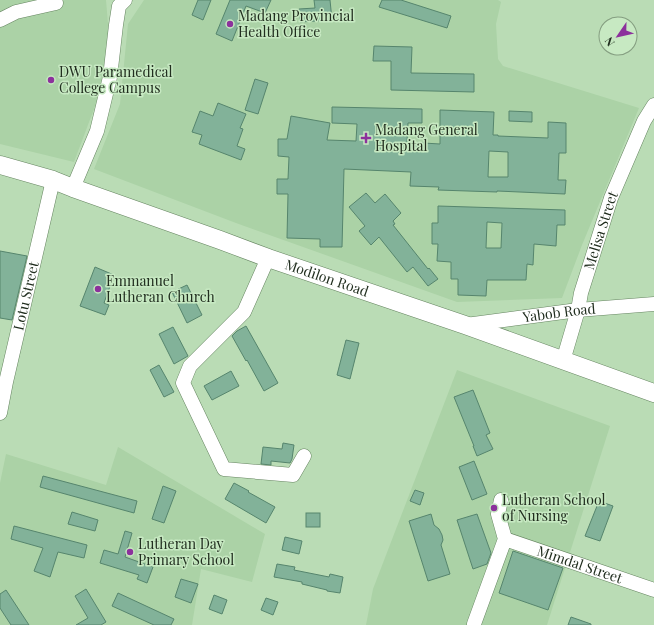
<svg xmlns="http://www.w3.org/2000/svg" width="654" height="625" font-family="'Playfair Display',serif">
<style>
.built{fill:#abd2a6}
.building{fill:#82b299;stroke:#56856d;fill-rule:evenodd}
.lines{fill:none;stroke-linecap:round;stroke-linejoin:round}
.minor-casing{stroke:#668561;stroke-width:15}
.major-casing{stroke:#668561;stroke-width:19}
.minor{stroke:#fff;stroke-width:14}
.major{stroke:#fff;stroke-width:18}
.poi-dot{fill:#8c319c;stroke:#c7e9c2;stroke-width:1.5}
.labels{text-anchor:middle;stroke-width:3;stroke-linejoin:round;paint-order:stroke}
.poi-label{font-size:14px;fill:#212e1f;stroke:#c7e9c2;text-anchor:start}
.street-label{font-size:14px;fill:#212e1f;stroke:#c7e9c2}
</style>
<rect width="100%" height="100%" fill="#badcb5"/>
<g class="built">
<path d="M0,0h106l3,36 -3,24 -9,41 -23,61 -74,-18z"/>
<path d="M144,0h354l3,2 -5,22 2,35 5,7 136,42 -57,137 -20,53 -105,4 -221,-79 -142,-54 26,-65 8,-80z"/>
<path d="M457,370l153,56 -63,199h-181l7,-36z"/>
<path d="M118,447l147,87 -13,48 -51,-13 -9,56h-192v-142l6,-29 100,31z"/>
</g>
<g class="building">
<path d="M198,0h13l-8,20 -11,-5z"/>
<path d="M230,0h41l-6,13 -19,-7 -14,35 -16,-7z"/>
<path d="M314,0h16l2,20 -32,2 -1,-13 16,-1z"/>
<path d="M382,0h19l50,16 -4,12 -68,-21z"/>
<path d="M374,46l38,1 -1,26 63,1v18l-83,-2v-29h-18z"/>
<path d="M255,79l13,4 -10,31 -13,-4z"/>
<path d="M218,103l28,11 -6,14 3,1 -6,17 8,3 -4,11 -42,-16 3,-9 -10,-3 8,-21 13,5z"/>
<path d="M332,107l90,2v14h-14l-1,19 33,2v-34l54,2 -1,23h5v1l50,2v-16l18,1v30h-7l-1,27h8l-1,14 -68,-3v1l-59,-2 1,-3 -29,-1 1,-14 -67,-3 -2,78h-22v-8l-33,-1 1,-44h-11v-15h11l1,-22 -11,-1v-17h9l4,-23 39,7 -3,17 29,1 1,-17 -25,-1zM489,151l19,1v25h-20z"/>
<path d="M509,111l23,1v10l-23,-1z"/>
<path d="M366,193l9,10 10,-9 16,19 -8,8 2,3 -2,1 35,44 1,-1 9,11 -10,7 -15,-19 -6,5 -28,-35 -8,8 -12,-14 6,-5 -16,-19z"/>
<path d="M438,206l127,4v15h-8l-1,21 -22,-2 -1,21 -6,-1 -1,16h-39l-1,16 -28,-1v-16h-7v-17l-14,-1 1,-17h-6v-21h6zM487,222l15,1 -1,25h-15z"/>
<path d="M0,251l27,5 -15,64 -12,-2z"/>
<path d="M95,267l19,8 -10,28 5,2 -4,10 -25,-9z"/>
<path d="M187,285l15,30 -15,8 -15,-31z"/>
<path d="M246,326l32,57 -14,8 -17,-31 -1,1 -14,-25 5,-5z"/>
<path d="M173,327l15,29 -14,8 -15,-30z"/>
<path d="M346,340l13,3 -9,36 -13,-4z"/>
<path d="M159,365l15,27 -10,5 -14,-27z"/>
<path d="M231,371l8,15 -27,14 -8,-14z"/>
<path d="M473,390l17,43 -4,2 7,14 -16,7 -4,-10h1l-20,-49z"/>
<path d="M283,443l11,2 -2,14 -2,4 -19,-2v4l-10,-1 2,-17 19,2z"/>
<path d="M474,461l13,33 -15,6 -13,-33z"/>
<path d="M43,476l94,25 -3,12 -94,-26z"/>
<path d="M234,483l15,8 -1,1 27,15 -9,16 -41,-24z"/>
<path d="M163,486l13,5 -12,32 -12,-4z"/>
<path d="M415,490l9,3 -4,12 -10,-4z"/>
<path d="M599,501l14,5 -13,35 -15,-5z"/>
<path d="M72,512l26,8 -3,11 -27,-7z"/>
<rect x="306" y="513" width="14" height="14"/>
<path d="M431,514l3,11 5,4 3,6 1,5 -2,5 9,29 -22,7 -19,-60z"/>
<path d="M477,514l14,39 -4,11 -14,5 -16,-49z"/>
<path d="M14,526l73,19 -3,13 -26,-6 -8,25 -16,-6 9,-23 -32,-9z"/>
<path d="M125,531l7,2 -7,24 28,10 -6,16 -10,-4 2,-4 -39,-12 4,-13 14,4z"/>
<path d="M285,537l17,4 -3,13 -17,-4z"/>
<path d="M513,551l50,17 -15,42 -49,-17z"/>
<path d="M277,564l18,3 -1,3 35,7 1,-3 13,3 -3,16 -13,-2v-1l-25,-6v-2l-28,-5z"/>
<path d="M181,579l17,5 -7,19 -16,-6z"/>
<path d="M86,589l20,33 -5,3h-25l12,-7 -13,-22z"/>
<path d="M6,590l23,35h-18l-11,-17v-14z"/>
<path d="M118,593l56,26 -3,6h-17l-42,-19z"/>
<path d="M214,595l13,5 -5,14 -13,-5z"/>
<path d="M266,598l12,4 -5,13 -12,-5z"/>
<path d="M571,617l20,7v1h-23z"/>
</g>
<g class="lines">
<g class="minor-casing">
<g id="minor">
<path d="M0,20l16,-8 40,-9"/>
<path d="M73,188l24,-57 13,-54 6,-52 3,-19 6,-6"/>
<path d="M268,258l-24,54 -54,54 -7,17 41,86 69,6 11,-19"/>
<path id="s1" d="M466,325l112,-15 76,-6"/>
<path id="s2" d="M563,361l15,-51 3,-17 30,-95 33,-77 10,-16"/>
<path id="s3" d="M0,413l6,-31 47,-202"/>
<path id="s4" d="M505,539l149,51"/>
<path d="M474,624l31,-85 -7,-25 3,-14"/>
</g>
</g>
<g class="major-casing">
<g id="major">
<path id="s5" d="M0,165l53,15 20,8 147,52 48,18 197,67 189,68"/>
</g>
</g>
<use href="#minor" class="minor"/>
<use href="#major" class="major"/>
</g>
<g class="poi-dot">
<circle cx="230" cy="24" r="4"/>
<circle cx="51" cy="80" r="4"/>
<path d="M364 132h4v4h4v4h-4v4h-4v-4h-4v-4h4z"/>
<circle cx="98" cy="289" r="4"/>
<circle cx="494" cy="508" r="4"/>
<circle cx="130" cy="552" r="4"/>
</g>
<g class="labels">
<g class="poi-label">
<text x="238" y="21">Madang Provincial<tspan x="238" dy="16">Health Office</tspan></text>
<text x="59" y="77">DWU Paramedical<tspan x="59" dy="16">College Campus</tspan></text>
<text x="375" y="135">Madang General<tspan x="375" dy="16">Hospital</tspan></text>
<text x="106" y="286">Emmanuel<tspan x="106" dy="16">Lutheran Church</tspan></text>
<text x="502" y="505">Lutheran School<tspan x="502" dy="16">of Nursing</tspan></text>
<text x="138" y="549">Lutheran Day<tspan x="138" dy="16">Primary School</tspan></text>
</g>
<g class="street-label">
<text dy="5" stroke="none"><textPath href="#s2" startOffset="136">Melisa Street</textPath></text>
<text dy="5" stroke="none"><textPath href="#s5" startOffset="346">Modilon Road</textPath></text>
<text dy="5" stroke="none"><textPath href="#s3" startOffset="120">Lotu Street</textPath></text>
<text dy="5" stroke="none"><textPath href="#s1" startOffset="94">Yabob Road</textPath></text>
<text dy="5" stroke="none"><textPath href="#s4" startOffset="79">Mimdal Street</textPath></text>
</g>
</g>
<g transform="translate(618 36) rotate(236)"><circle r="19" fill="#c7e9c2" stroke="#859e81"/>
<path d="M0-3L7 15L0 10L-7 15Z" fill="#8c319c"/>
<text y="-6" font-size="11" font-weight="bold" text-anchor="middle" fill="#212e1f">N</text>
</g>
</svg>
